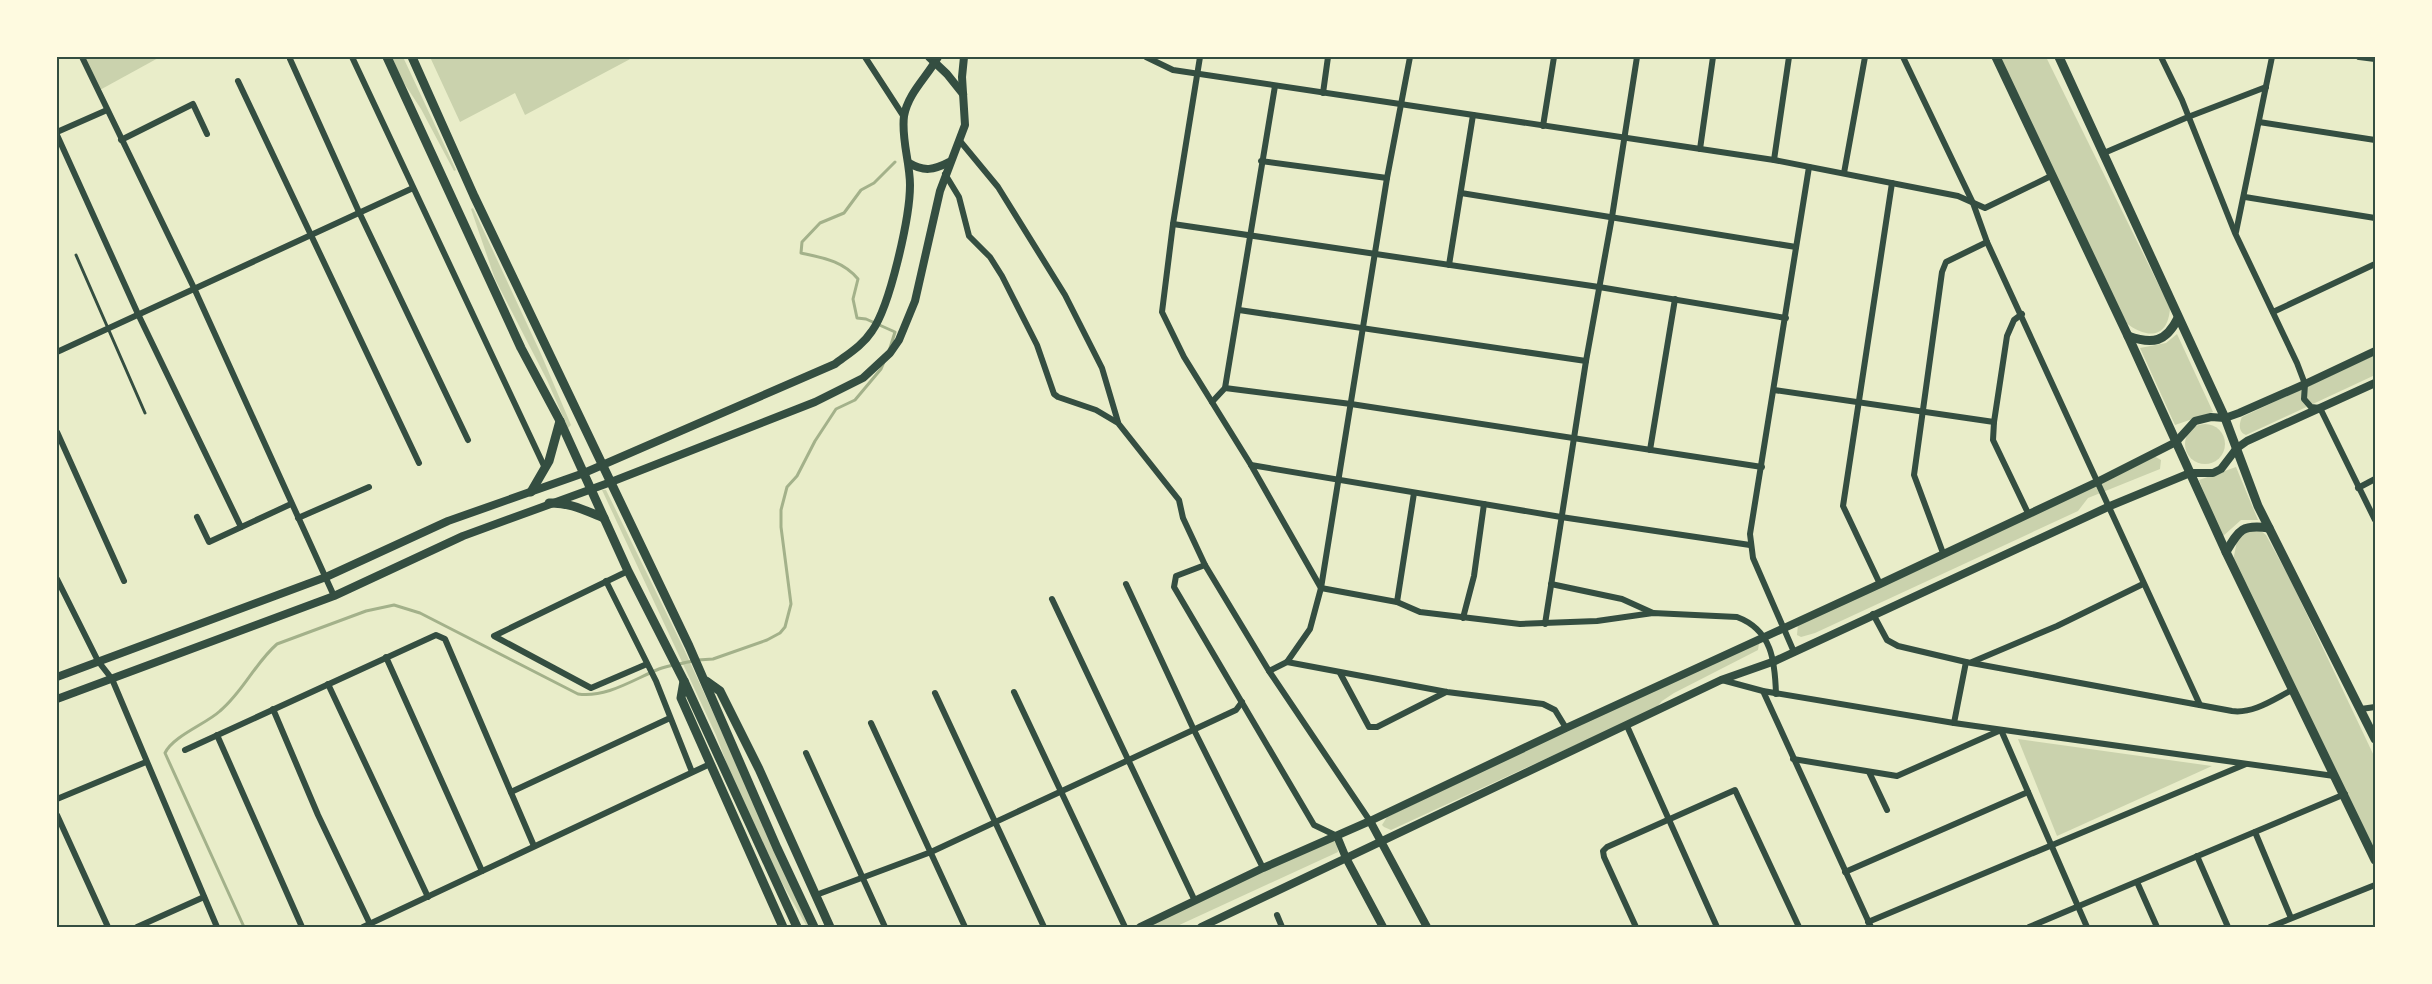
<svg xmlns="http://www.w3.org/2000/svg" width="2432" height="984" font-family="Merriweather,serif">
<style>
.green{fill:#cad2ad}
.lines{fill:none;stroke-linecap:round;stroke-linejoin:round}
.stream{stroke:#a3b18a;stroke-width:3}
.service{stroke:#344e41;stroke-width:3}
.minor{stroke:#344e41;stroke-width:6}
.tertiary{stroke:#344e41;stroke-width:8}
.secondary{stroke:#344e41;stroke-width:8}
.primary{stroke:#344e41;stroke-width:9}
.trunk{stroke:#344e41;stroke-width:9}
.neatline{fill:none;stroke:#344e41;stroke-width:2}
</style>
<rect width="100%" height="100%" fill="#e9edc9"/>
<g class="green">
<path d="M82,57h78l-62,34z"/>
<path d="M392,57h11l53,113 -2,1 -33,-62 -19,-29z"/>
<path d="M430,57h204l-109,58 -10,-22 -55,29z"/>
<path d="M2000,57h46l124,251c-2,31 -23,31 -44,15z"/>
<path d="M473,208l68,146 30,71 -3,3 -21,-48 -52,-101 -24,-70z"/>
<path d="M2177,334l36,78 -38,13 -35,-77 26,-5z"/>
<path d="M2375,355v20l-129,60c-8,-3 -7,-12 -4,-18z"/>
<circle cx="2205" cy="444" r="20"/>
<path d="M2154,456l7,4 -1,9 -72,29 -10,13 -263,122 -14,4 -4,-2 1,-11z"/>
<path d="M2236,467l22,53h-17l-19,17 -23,-57z"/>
<path d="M602,490h4l77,157 128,280h-4l-38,-67 -35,-77 -18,-48z"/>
<path d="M2245,531h16l5,4 25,46 84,177v99l-142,-296 4,-20z"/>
<path d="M1755,641l4,3 -1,6 -84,43 -12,8 -6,7 -265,122 -7,-3 -2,-2 5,-8z"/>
<path d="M2018,739l194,27 -155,70z"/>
<path d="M1333,840l4,2 1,10 -163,75h-37z"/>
</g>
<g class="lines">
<g class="stream">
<path d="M890,348l5,-16 -29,-13 -9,-1 -4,-19 5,-20c-15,-18 -34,-21 -57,-26l1,-11 18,-19 24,-10 17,-23 13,-7 21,-21"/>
<path d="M698,660l15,-1 54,-19 13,-7 5,-6 6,-23 -10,-77v-17l6,-23 10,-11 18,-35 21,-32 19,-9 26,-31 3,-7"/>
<path d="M244,927l-79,-174c8,-17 41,-29 55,-42 23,-19 35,-48 57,-67l89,-33 28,-6 26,8 158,81c29,4 56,-15 81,-25 11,-4 22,-5 33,-8"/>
</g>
<path class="service" d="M76,255l69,158"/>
<g class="minor">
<path d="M82,57l112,231 140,308"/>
<path d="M352,57l193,411"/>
<path d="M865,57l39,60"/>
<path d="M1146,57l27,13 601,90 184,36 27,12 66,-32"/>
<path d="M1200,57l-27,167 -11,88 22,45 67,108 70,123 76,14 23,10 100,12 77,-3 56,-8 84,4c35,13 38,44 39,77"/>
<path d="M1903,57l70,146 14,39 213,463"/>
<path d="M2161,57l21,43 53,133 62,130 8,21 -1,15 7,8 9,1 55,112"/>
<path d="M2359,57l16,2"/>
<path d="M290,59l69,153 109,228"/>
<path d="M238,81l181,382"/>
<path d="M1323,93l5,-36"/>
<path d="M2259,122l116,18"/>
<path d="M1543,126l11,-69"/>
<path d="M57,132l50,-22"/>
<path d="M57,135l81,179 103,213"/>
<path d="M121,140l72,-36 14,30"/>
<path d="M960,141l38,46 67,108 37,73 16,54"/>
<path d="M1700,149l13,-92"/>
<path d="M2104,153l84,-36 78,-30"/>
<path d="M1774,160l15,-103"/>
<path d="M1261,161l126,17"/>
<path d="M1844,173l21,-116"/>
<path d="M945,174l14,23 10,39 21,21 12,19 35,69 17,49 4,3 38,13 22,13 61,77 4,18 22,47 64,106 101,150"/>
<path d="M1461,193l335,54"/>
<path d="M2245,197l130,21"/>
<path d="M1173,224l426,63 187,31"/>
<path d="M2236,232l36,-175"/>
<path d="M1449,265l24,-150"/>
<path d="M1239,310l347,51"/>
<path d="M2273,312l102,-48"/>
<path d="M2022,314l-8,6 -7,16 -13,86 -1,18 35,73"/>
<path d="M57,352l356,-164"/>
<path d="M1225,388l126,16 411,63"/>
<path d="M1774,390l220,32"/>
<path d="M1212,402l13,-14 50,-302"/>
<path d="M57,432l67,149"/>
<path d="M1650,450l25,-151"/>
<path d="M1251,465l310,52 189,28"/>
<path d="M2358,488l17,-9"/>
<path d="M197,517l12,25 82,-38"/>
<path d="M298,518l71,-31"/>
<path d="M1943,553l-29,-78 28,-203 4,-10 41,-20"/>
<path d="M1205,565l-29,11 -2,11 140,238 23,11"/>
<path d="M628,571l-134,65 97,52 56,-24"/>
<path d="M57,579l41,82 14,18 105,248"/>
<path d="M606,581l50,100 36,91"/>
<path d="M1126,584l67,144 70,140"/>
<path d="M1551,584l71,15 31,14"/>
<path d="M1880,584l-37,-78 49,-323"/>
<path d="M1052,599l143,302"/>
<path d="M1397,602l17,-109"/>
<path d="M1873,614l14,26 11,6 68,16 266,49c21,3 42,-12 60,-21"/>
<path d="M1463,618l11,-42 10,-72"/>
<path d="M1545,624l41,-263 26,-144 25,-160"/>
<path d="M1794,652l-41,-94 -3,-24 59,-367"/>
<path d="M386,657l96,214"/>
<path d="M1287,662l160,30 96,12 12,6 11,18"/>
<path d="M1972,662l85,-36 86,-42"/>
<path d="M1269,671l18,-9 23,-33 11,-41 66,-410 23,-121"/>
<path d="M1340,673l29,54h8l69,-35"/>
<path d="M1722,680l41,11 191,32 380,53"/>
<path d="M328,684l100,213"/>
<path d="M1763,691l108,236"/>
<path d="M1014,692l111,235"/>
<path d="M935,693l109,234"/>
<path d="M273,709l45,106 52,109"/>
<path d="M2361,709l14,-2"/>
<path d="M871,723l94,204"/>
<path d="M1954,723l12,-61"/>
<path d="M1627,726l90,201"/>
<path d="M217,735l85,192"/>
<path d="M185,750l251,-115 9,4 89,207"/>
<path d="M806,753l79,174"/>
<path d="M1793,759l104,17 104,-46 86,197"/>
<path d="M1869,772l18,38"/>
<path d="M511,792l159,-74"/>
<path d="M57,799l89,-37"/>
<path d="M57,815l51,112"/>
<path d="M2255,832l36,86"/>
<path d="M2197,856l31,71"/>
<path d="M1845,872l183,-80"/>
<path d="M2137,882l20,45"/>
<path d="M816,895l115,-43 305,-142 6,-8"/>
<path d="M1277,915l5,12"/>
<path d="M1868,922l378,-158"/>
<path d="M137,927l67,-30"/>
<path d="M363,927l347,-163"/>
<path d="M1636,927l-32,-70 -1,-6 4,-4 128,-57 64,137"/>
<path d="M2029,927l316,-133"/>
<path d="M2270,927l105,-42"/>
</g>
<g class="tertiary">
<path d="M929,57l18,17 16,20"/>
<path d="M1370,821l57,106"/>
<path d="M1337,836l9,22 37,69"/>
</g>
<g class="secondary">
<path d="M909,163c15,9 25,7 40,-1"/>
<path d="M57,677l269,-100 122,-56 136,-48 251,-109c13,-10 28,-19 37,-33 18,-25 38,-114 38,-146 0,-23 -9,-46 -6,-69 4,-23 23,-39 34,-59"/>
<path d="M57,699l277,-103 129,-60 148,-54 204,-80 48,-24 27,-25 9,-13 16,-39 25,-110 25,-66 -3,-48 2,-20"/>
<path d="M1140,927l123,-59 107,-47 196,-93 314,-144 219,-103 77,-39 19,-21 16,-4 14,1 14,-5 66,-29 70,-33"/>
<path d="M1201,927l520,-247 54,-19 335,-155 80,-33h23l8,-4 16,-21 10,-7 128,-58"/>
</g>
<g class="primary">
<path d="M1996,57l132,279 98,216 149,308"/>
<path d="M2059,57l166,361 33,88 117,233"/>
<path d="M2128,336c25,9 38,6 50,-18"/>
<path d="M2226,552c13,-22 16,-28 43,-24"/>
</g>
<g class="trunk">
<path d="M387,57l134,291 39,73 68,150 56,110 113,246"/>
<path d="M412,57l62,139 215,450 88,202 37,79"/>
<path d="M531,492l18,-31 11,-40"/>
<path d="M549,503c20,-1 37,8 55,15"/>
<path d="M684,681l-3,17 102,229"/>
<path d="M706,681l14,10 39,78 71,158"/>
</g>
</g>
<rect width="2432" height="984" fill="none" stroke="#fefae0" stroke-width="117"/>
<rect x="58" y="58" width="2316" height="868" class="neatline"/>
</svg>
